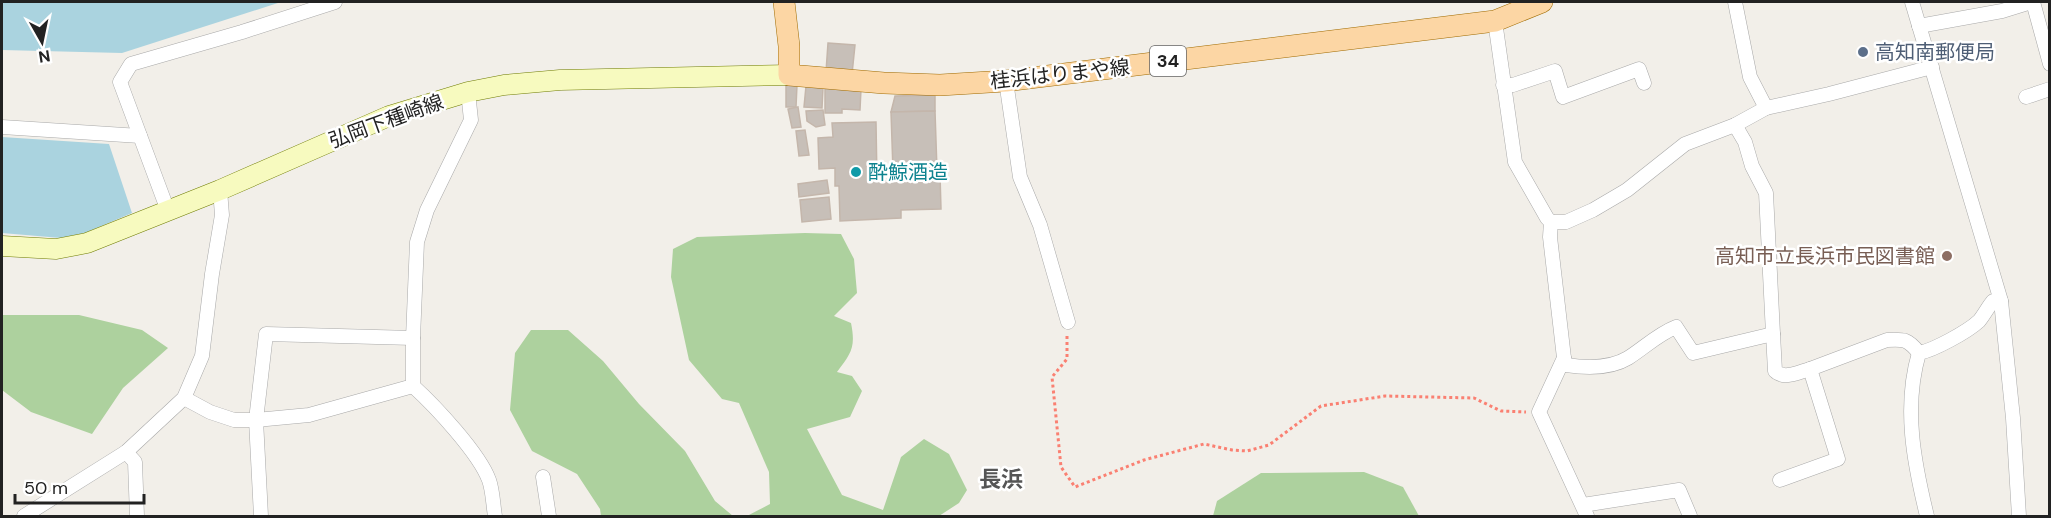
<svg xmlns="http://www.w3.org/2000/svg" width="2051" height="518" font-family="'DM Sans','Noto Sans JP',sans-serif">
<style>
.forest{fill:#add19e}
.water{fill:#aad3df}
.building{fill:#c7bfb8;stroke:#c4b6ab;stroke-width:1.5}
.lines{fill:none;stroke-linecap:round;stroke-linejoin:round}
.street-casing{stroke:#a9a9a9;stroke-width:15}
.secondary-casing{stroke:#707d05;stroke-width:21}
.primary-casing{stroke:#a06b00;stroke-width:22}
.path{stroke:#fa8072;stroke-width:3;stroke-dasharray:3 3;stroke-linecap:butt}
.street{stroke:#fff;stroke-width:14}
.secondary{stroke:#f7fabf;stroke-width:20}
.primary{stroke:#fcd6a4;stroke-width:21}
.service-dot{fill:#5c6f8a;stroke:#fff;stroke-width:2}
.culture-dot{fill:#0f9aa8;stroke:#fff;stroke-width:2}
.education-dot{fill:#8d6e63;stroke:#fff;stroke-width:2}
.labels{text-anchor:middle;stroke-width:5;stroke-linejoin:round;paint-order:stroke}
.shield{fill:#fff;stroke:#646464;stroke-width:1.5}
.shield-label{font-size:18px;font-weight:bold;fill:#222}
.service-label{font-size:20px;fill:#4e5e75;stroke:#fff;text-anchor:start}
.street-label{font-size:20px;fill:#222;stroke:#fff}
.culture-label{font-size:20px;fill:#0d838f;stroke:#fff;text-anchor:start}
.education-label{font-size:20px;fill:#785e54;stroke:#fff;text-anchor:end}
.quarter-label{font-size:22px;font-weight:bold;fill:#555;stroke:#fff}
</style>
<rect width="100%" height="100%" fill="#f2efe9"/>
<g class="forest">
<path d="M805,233l36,1 13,25 3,34 -23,23 17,7c5,25 0,30 -14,49l15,4 10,15 -12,26 -43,12 35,66 41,15 18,-53 23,-18 25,15 18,36 -8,13 -20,13h-192l23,-12 -1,-32 -30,-69 -17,-4 -33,-39 -18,-83 2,-28 24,-12z"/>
<path d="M2,315h77l63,15 26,18 -45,40 -31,46 -61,-22 -29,-22z"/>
<path d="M531,330h37l35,31 36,43 46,47 30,50 18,15h-132l-1,-7 -23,-35 -45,-23 -22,-41 5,-57z"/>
<path d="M1364,472l39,15 16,29h-206l4,-15 44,-28z"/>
</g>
<g class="water">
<path d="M2,2h279l-159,51 -120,-3z"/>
<path d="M2,137l107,7 23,69 -47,20 -24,5 -59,-5z"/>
</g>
<g class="building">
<path d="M828,43l27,2 -3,29 -26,-2z"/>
<path d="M786,84l11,1 -1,22h-10z"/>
<path d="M806,86l17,2 -1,20 -18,-1z"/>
<path d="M825,87l36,2 -1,21 -18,-1v4h-17z"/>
<path d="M935,95v16l-44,1 4,-16z"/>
<path d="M798,107l3,20 -9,1 -4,-19z"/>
<path d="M823,110l2,15 -9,2 -9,-6 -1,-10z"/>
<path d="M935,111l2,59 -44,1 -2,-59z"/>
<path d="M876,122l1,59 26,-1v-4l37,-2 1,35 -40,1v8l-61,3 -1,-35h-4v-18l-16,1 -1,-31 15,-1 -1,-14z"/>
<path d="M805,130l4,25 -10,1 -3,-25z"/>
<path d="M827,180l2,13 -30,4 -1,-13z"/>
<path d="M829,197l2,22 -29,3 -2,-22z"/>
</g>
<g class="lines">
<g class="street-casing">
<g id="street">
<path d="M1735,2l15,75 16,31"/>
<path d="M1912,2l89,299 12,117 6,98"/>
<path d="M2033,2l17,62"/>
<path d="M1495,21l20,141 32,56 4,4 -1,15 14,121 -25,54 48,104"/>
<path d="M1919,26l83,-15 29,-9"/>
<path d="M1006,81l14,96 20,48 28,97"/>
<path d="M1503,85h10l42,-14 8,26 76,-28 5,14"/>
<path d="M468,92l3,28 -44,90 -10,32 -4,96v48c22,20 66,67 76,94 4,11 4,25 6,36"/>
<path d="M2026,97l24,-8"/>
<path d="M1735,125l10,17 7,24 14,27 7,141"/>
<path d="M2,127l138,9"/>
<path d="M168,211l-48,-129 11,-18 111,-32 93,-30"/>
<path d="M1551,222h15l27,-12 34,-20 58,-46 50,-19 31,-17 63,-14 103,-27"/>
<path d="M1564,358l2,7c20,3 44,4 62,-7 16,-10 30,-24 48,-31l17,26 80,-19 2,37c9,9 24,1 35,-2"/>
<path d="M184,398l26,14 24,8h22l53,-5 104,-29"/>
<path d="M126,452l9,10 2,54"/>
<path d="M543,477l6,39"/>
<path d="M1780,480l58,-21 -28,-90 77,-29c17,-1 21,-1 32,13"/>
<path d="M1583,505l96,-15 11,26"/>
<path d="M24,516l102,-64 58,-54 18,-42 10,-82 10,-59 -2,-25"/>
<path d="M261,516l-5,-96 10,-86 147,4"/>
<path d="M1927,516c-13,-53 -24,-109 -8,-163 15,-3 48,-21 60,-32 5,-6 9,-14 14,-20h8"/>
</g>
</g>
<g class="secondary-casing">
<path id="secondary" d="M2,246l54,3 31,-6 133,-53 169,-74 79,-24 36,-7 56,-5 229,-5"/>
</g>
<g class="primary-casing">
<path id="primary" d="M784,2l5,44v29l95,8 56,2 66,-4 489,-60 47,-19"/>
</g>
<path class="path" d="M1067,336v23l-15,18 9,90 14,20 69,-27 60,-16 28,6 15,1 22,-6 52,-39 64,-10 89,2 27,13 25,1"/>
<use href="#street" class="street"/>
<use href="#secondary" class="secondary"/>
<use href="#primary" class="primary"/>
</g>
<circle class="service-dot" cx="1863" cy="52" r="6"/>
<circle class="culture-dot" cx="856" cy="172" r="6"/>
<circle class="education-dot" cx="1947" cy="256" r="6"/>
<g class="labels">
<rect class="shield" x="1150" y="46" width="36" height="30" rx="4.5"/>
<g class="shield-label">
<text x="1168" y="67">34</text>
</g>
<g class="service-label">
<text x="1875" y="59">高知南郵便局</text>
</g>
<g class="street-label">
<text transform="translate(1060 74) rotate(-6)" y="7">桂浜はりまや線</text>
<text transform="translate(386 121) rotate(-20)" y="7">弘岡下種崎線</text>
</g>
<g class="culture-label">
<text x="868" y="179">酔鯨酒造</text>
</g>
<g class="education-label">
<text x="1935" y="263">高知市立長浜市民図書館</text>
</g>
<g class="quarter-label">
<text x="1001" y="487">長浜</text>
</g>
</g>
<rect width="2051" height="518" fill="none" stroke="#222222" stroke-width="6"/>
<g transform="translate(42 42) rotate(171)" stroke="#ffffff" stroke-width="4.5" paint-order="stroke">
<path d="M0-4.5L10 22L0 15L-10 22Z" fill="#222222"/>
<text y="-9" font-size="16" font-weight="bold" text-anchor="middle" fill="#222222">N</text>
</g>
<path d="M15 494v9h129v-9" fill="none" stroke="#222222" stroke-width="3"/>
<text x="24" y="494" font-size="18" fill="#222222" stroke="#ffffff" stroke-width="4.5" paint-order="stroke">50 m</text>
</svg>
